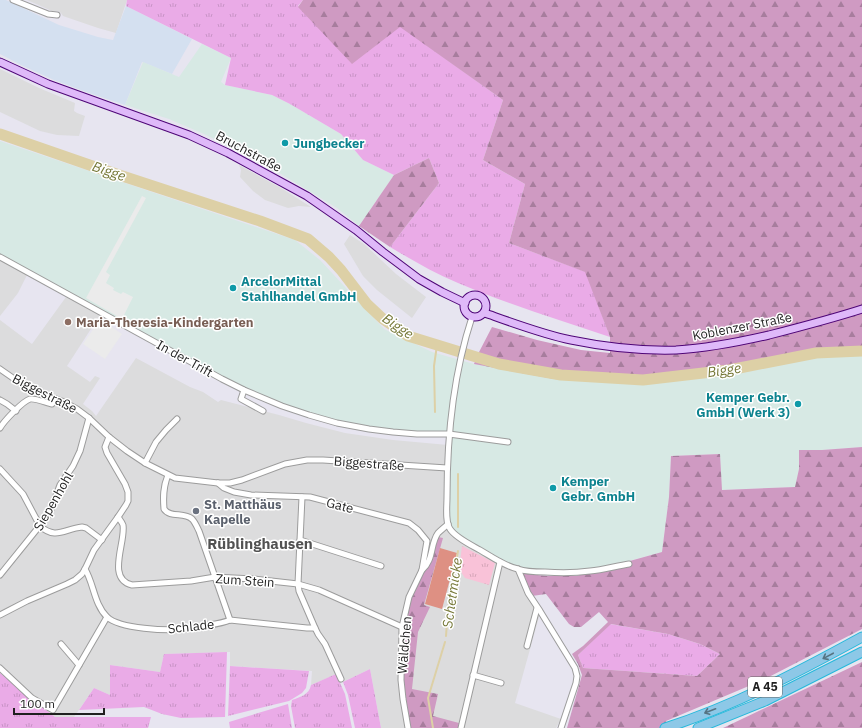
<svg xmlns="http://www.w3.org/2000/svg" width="862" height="728" font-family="'IBM Plex Sans',sans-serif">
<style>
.residential{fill:#dcdcdd}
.commercial{fill:#d4e0f0}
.industrial{fill:#d7e9e4}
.grass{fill:url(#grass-tufts)}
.forest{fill:url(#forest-firs);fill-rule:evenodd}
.park{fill:url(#park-tufts)}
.pitch{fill:#de9083}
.parking{fill:#ebebeb}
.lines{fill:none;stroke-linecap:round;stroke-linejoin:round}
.stream{stroke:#ddd0a6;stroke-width:2}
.river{stroke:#ddd0a6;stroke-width:11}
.minor-casing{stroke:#9c9c9c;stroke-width:7}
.secondary-casing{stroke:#4e0577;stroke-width:9}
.motorway-casing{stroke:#25b9db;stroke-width:11}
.minor{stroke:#fff;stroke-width:5}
.secondary{stroke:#dfb9f9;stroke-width:7}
.motorway{stroke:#8dc8e7;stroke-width:9}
.oneway{stroke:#567483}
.culture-dot{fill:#0f9aa8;stroke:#fff;stroke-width:1.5}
.education-dot{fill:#8d6e63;stroke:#fff;stroke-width:1.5}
.worship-dot{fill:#6b7280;stroke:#fff;stroke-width:1.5}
.labels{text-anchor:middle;stroke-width:3;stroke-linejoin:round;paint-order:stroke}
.shield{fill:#fff;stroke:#626262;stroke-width:1}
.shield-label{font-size:12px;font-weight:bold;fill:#1f1f1f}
.culture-label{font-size:13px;font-weight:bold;fill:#0d838f;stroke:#fff;text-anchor:start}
.street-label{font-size:13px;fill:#1f1f1f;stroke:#fff}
.education-label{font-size:13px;font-weight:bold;fill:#785e54;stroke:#fff;text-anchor:start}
.worship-label{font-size:13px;font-weight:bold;fill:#5b616d;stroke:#fff;text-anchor:start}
.water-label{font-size:14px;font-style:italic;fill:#767837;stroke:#fff}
.quarter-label{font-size:15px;font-weight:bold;fill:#525252;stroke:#fff}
</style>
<defs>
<pattern id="grass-tufts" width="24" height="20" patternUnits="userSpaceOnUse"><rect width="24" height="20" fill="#eaabe7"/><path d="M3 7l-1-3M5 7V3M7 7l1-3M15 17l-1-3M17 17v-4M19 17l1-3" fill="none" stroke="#c893c6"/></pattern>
<pattern id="forest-firs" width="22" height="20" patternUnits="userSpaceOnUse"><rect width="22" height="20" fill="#cf9ac2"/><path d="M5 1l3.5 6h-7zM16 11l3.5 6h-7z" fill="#a77d9d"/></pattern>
<pattern id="park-tufts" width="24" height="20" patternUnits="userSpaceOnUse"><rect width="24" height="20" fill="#f9c2d8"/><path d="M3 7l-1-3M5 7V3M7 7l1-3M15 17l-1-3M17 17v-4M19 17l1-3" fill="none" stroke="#d5a6b9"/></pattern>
</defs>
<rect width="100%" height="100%" fill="#e7e5f0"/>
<g class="residential">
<path d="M27,0h100l-11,33 -18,-5 -35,-12 -2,-3 -3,-2h-6z"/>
<path d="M0,69l39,19 36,15 -1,8 3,2 8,3 -6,20 -22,-1 -17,-4 -40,-19z"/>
<path d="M239,165l42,23 30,19 -12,-1 -11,2 -23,-8 -12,-9 -13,-14 1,-7z"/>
<path d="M350,235l14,9 32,30 30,23 -14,21 -35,-28 -14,-14 -19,-32z"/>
<path d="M0,260l27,15 -9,18 -18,23z"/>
<path d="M66,297l34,18 -33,51 23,16 5,-6 5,2 -17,26 9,7 4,5 40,-58 54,29 13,5 15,10 3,-2 58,15 27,8 39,10 48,7 55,5 70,124 19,39 2,9 -24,86 46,16 -5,9h-175l-11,-59 -27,13 -4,-9 -28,12 1,-14 -82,-5v-14l-66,2 -4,18 -50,-7v30l-16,-7 -20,29h-19l-55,-42v-355l32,24z"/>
</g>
<path class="commercial" d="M0,0h6l53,25 39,12 15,3 13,-34 66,33 -20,35 -30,-12 -17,43 -36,-12 -35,-13 -33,-15 -21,-11z"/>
<g class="industrial">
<path d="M202,44l29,14 -10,24 4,3 47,10 18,9 51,30 22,26 31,15 -35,51 -22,-18 -74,-45 -59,-29 -35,-15 -44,-14 18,-43 36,15z"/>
<path d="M0,141l295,99 25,20 64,69 48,23 42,12 80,15 82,5 226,-36v99l-40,3h-23v19l-3,18 -75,3 -1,-36 -49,2 -2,41 -7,55 -70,19 -74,-2 -58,-31 -12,-14 1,-90h-32l-80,-11 -93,-33 -244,-133z"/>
</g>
<g class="grass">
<path d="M127,0h176l-5,6 54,57 48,-37 103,74 -20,60 42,24 -16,59 77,29 24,65c-51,-17 -103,-33 -152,-54 -24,-10 -46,-23 -68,-36l49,-64 -10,-25 -35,17 -31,-15 -22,-26 -51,-30 -18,-9 -47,-10 6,-27 -105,-52z"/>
<path d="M610,624l58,10 32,10 20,10 -23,22 -114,-8 -5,-13z"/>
<path d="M227,652l-2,65 -44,1 -19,-4 -18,-7 -65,3 15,-22 16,7v-30l50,7 4,-18z"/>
<path d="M230,666l79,5 -3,17 -4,5 -13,8 -61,15z"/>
<path d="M370,669l11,59h-26l-7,-33 -5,-13z"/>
<path d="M0,673l55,44h96l-3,11h-148z"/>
<path d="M336,674l9,20 7,34h-57l-4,-22 1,-6c8,-3 17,-5 19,-15z"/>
<path d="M288,704l4,24h-62l-1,-6z"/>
</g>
<g class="forest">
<path d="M303,0h559v348l-226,36 -82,-5 -80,-15 4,-10 14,-27 45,13 44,10 29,3v-16l-25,-65 -76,-29 16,-59 -42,-24 20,-60 -103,-73 -48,37 -54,-57z"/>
<path d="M429,158l10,25 -49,64 -31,-21 35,-51z"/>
<path d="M862,447v182l-99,51 -97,41 2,7h-101l15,-53 -4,-11 -6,-10 11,-8 25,-24 -9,-10 -18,15h-7l-5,-3 -23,-30 -14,2 -13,-23 28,3h29l86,-24 7,-55 2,-41 49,-2 2,36 73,-3 4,-18v-19h23zM611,624l57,10 32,10 20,10 -23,22 -114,-8 -5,-13z"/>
<path d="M438,537l5,1 -19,67 6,2 -12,25 -6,57 26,5 -5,22 26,7 -1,5h-49l-8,-45 2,-43 6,-42 13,-31z"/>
<path d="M862,662v66h-139z"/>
</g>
<path class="park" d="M462,546l33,17 -6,22 -24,-7 -6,-9z"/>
<path class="pitch" d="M440,548l17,5 -15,56 -17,-5z"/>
<g class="parking">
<path d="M142,196l4,2 -40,74 4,3 -4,8 8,5 -1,2 8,4 2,-2 10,5 -11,22 -36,-21z"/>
<path d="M100,319l22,15 -17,25 -22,-15z"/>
</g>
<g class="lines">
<g class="stream">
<path d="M435,412l-1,-46 3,-21"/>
<path d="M458,474v53"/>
<path d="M446,636l2,-27 10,-58"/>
<path d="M433,728l-5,-30 17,-56"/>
</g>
<path class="river" d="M0,134l101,35 119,39 40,13 48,18 21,18 12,13 26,34 16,15 25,17 91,28 62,11 82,5 86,-10 87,-17 46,-2"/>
<g class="minor-casing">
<g id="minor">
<path d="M13,0l35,14 9,1"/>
<path d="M0,257l222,122 22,11 38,16 27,9 28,8 32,6 24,3 24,2h32l59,8"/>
<path d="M472,317c-19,58 -25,119 -25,180 0,9 -2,25 3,32 6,9 21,16 30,21 12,7 24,16 38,19 8,3 18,3 27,3 15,1 30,1 45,-1 13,-1 26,-5 39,-7"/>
<path d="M0,369l23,16 12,6 29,11 13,7 12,9 20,19 18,14 18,12 30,15 43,5h12l12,-3 43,-16 22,-4h16l124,8"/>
<path d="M244,390l-3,9 22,12"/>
<path d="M0,400l7,4 9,7"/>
<path d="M0,428c4,-7 23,-27 30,-29 5,-1 17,4 22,5l4,-5"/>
<path d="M145,463l11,-21 10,-12 11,-11"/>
<path d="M0,469l23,25 17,32c16,14 24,3 42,1l4,1 16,12"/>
<path d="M168,475c-5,12 -5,22 -4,34 6,9 20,3 28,10 3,3 5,8 7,12l31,89"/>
<path d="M218,483l6,5 10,4 17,3 59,2 99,26 9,7 9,11 -5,29"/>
<path d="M302,497l-4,87 1,7 16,37 3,6 7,10 16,35"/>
<path d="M118,517c2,3 4,5 5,8 3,17 -17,54 9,60l59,-4 24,-4 38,2 45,5 21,6 83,37"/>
<path d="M300,540l81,26"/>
<path d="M85,569c9,15 9,35 22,48 13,12 60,14 78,12 8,0 16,-2 24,-4 7,-1 14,-2 21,-5l77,8h8"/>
<path d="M518,569l10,24 12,18 35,57 2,8 -1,7 -15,45"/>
<path d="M0,575l46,-57 4,-6 10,-27 13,-19 7,-15 9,-33"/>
<path d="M0,615l27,-14 40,-17 8,-4 7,-6 3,-5 9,-19 24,-33 8,-12 2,-4v-9l-3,-8 -18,-31 -2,-6 4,-10"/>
<path d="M61,644l18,21"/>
<path d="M527,646l10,-38"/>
<path d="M0,668l32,30 21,12 54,-93"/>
<path d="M473,675l28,8"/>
<path d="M408,728l-5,-29 -2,-19 1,-53 7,-30 13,-27c12,-10 8,-26 16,-37 3,-3 7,-6 10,-9"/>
<path d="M461,728l39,-166"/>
</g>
</g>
<g class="secondary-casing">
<g id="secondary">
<path d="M0,62l48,22 141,51 39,18 79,43 49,34 27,22 36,27 23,13 23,11"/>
<circle cx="475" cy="306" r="11"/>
<path d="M485,313c28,10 57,21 86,27 34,7 71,11 105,10 32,-2 63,-8 93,-15 31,-8 62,-16 93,-26"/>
</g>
</g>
<g class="motorway-casing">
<g id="motorway">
<path d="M665,728c69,-22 133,-56 197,-91"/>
<path d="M698,728l67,-27 97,-49"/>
</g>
</g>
<use href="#minor" class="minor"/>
<use href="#secondary" class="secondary"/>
<use href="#motorway" class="motorway"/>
</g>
<defs><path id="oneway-shaft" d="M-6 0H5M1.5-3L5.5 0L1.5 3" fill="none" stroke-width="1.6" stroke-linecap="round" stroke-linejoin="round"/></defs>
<g class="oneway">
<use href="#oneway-shaft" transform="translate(828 656) rotate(152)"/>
<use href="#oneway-shaft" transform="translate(710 711) rotate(159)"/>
</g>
<g class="culture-dot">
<circle cx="285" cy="143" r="4"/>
<circle cx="233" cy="288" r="4"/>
<circle cx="798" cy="404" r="4"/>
<circle cx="553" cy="488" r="4"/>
</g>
<circle class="education-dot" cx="68" cy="322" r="4"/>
<circle class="worship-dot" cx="196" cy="511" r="4"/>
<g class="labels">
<rect class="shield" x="748" y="677" width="34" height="20" rx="3"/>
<g class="shield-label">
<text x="765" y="691">A 45</text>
</g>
<g class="culture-label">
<text x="293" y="148">Jungbecker</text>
<text x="241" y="286">ArcelorMittal<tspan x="241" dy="15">Stahlhandel GmbH</tspan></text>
<text x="790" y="402" text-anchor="end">Kemper Gebr.<tspan x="790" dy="15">GmbH (Werk 3)</tspan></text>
<text x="561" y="486">Kemper<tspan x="561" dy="15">Gebr. GmbH</tspan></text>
</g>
<g class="street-label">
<text transform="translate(249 151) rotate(28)" y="5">Bruchstraße</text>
<text transform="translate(742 326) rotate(-11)" y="5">Koblenzer Straße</text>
<text transform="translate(185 358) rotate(29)" y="5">In der Trift</text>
<text transform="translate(45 393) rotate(27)" y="5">Biggestraße</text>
<text transform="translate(369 463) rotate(4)" y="5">Biggestraße</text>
<text transform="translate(53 501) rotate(-60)" y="5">Siepenhohl</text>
<text transform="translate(340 505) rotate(14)" y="5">Gate</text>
<text transform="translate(245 580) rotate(4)" y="5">Zum Stein</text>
<text transform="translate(191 626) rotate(-6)" y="5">Schlade</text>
<text transform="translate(404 645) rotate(-85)" y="5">Wäldchen</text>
</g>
<g class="education-label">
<text x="76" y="327">Maria-Theresia-Kindergarten</text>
</g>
<g class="worship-label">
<text x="204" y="509">St. Matthäus<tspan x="204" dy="15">Kapelle</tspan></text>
</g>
<g class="water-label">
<text transform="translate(109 171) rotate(19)" y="5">Bigge</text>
<text transform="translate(398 326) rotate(34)" y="5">Bigge</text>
<text transform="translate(724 370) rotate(-8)" y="5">Bigge</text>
<text transform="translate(452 593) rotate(-82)" y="5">Schetmicke</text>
</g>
<g class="quarter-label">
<text x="260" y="549">Rüblinghausen</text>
</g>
</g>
<path d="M14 708v6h90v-6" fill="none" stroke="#1f1f1f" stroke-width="2"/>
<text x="20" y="708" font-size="12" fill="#1f1f1f" stroke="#ffffff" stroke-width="3" paint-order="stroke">100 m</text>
</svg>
